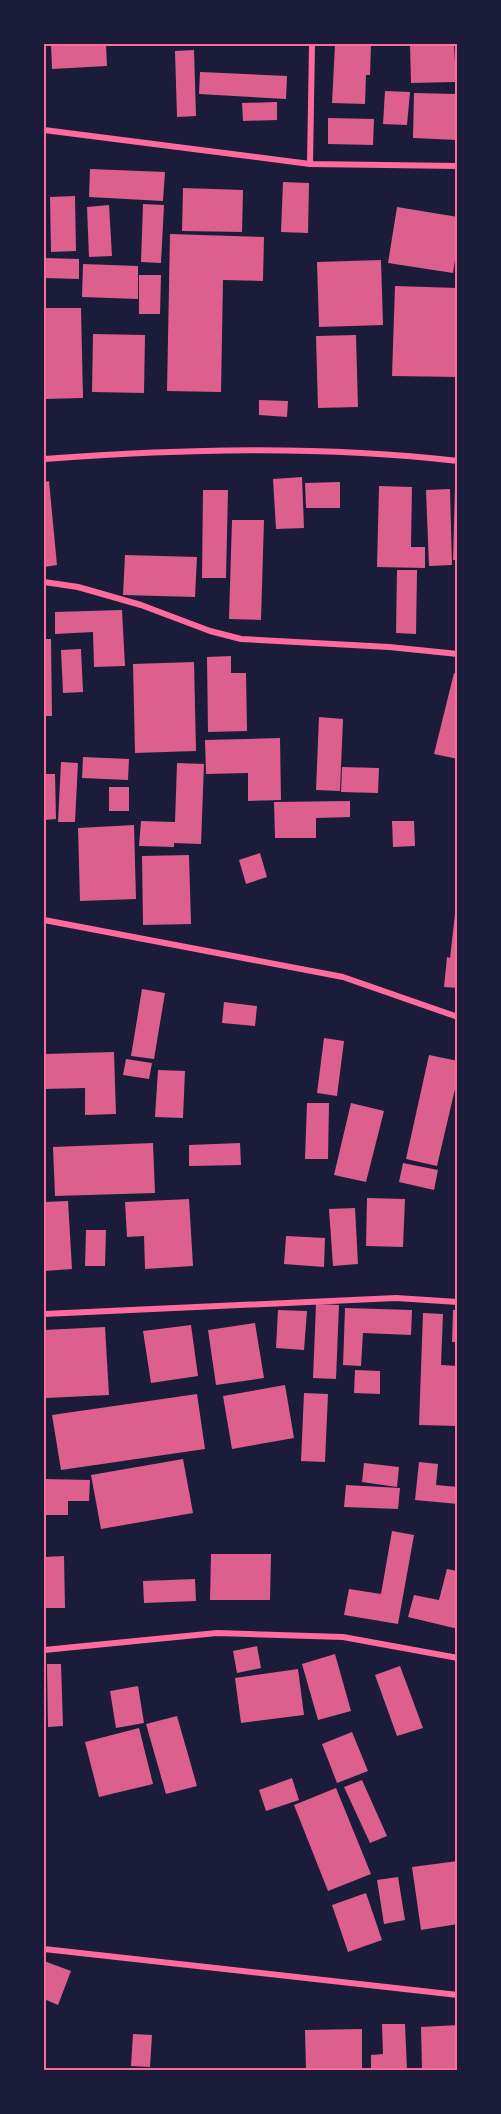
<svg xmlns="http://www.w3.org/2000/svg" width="501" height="2114" font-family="'Asap Condensed',sans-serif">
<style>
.building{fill:#dd5f8e}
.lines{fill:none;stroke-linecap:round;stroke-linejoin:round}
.minor{stroke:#ff6b9d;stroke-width:6}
.neatline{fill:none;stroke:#ff6b9d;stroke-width:2}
</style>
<rect width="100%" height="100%" fill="#1b1b3a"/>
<g class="building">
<path d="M51,44h55l1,22 -55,3z"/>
<path d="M335,44h36l-1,31h-4l-1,29 -33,-1z"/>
<path d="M410,44h44l2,38 -45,1z"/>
<path d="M194,50l2,66 -19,1 -2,-66z"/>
<rect x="44" y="57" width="2" height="45"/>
<path d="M200,72l87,4 -1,23 -87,-5z"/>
<path d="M385,91l25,1 -3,33 -24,-1z"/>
<path d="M414,93l44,1 -1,46 -44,-2z"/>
<path d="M277,102v18l-34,1 -1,-18z"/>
<path d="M328,118l46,1 -1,26 -45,-1z"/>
<path d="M90,169l75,3 -2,29 -74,-4z"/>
<path d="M283,182l26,1 -1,50 -27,-1z"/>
<path d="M183,188l60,2 -1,42 -60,-1z"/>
<path d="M75,196l1,55 -25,1 -1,-55z"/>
<path d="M143,204l21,1 -3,58 -20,-1z"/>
<path d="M109,205l3,51 -23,1 -2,-50z"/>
<path d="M397,207l61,10v25l-5,31 -65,-10z"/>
<path d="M170,234l94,3 -1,44 -40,-1 -2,112 -54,-1z"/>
<path d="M44,258l35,1v20l-35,-1z"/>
<path d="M381,260l2,65 -64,2 -2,-65z"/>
<path d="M83,264l55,2v33l-56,-2z"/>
<path d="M139,275h22l-1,39h-21z"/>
<path d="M395,286l63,2v89l-66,-1z"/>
<path d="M44,308h37l2,90 -39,1z"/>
<path d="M93,334l52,1 -1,58 -52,-1z"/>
<path d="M356,335l2,72 -40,1 -2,-72z"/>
<path d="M259,400l29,1 -1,16 -28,-2z"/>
<path d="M302,477l2,51 -28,1 -3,-50z"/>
<path d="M49,481l8,84 -13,2v-85z"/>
<path d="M340,482v26h-34l-1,-25z"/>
<path d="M379,486l33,1 -1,60h14v21l-48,-1z"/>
<path d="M455,487h3v73h-5z"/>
<path d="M450,489l2,76 -23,1 -3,-76z"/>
<path d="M203,490h25l-2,88h-24z"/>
<path d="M232,520h32l-3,100 -32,-1z"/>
<path d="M125,555l72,2 -2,40 -72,-2z"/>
<path d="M397,570h20l-1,64 -20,-1z"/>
<path d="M122,610l3,56 -31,1 -1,-35 -38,2v-22z"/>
<path d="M44,639h7l1,77h-8z"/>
<path d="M81,649l2,43 -20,1 -2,-43z"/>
<path d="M231,656v17h15l1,58 -39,1 -1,-75z"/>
<path d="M194,662l2,89 -61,2 -2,-89z"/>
<path d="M454,673l4,1v85l-24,-5z"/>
<path d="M319,717l24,2 -3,72 -24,-1z"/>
<path d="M280,738l1,62 -33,1v-28l-42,1 -1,-34z"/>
<path d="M83,757l46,2 -1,21 -46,-2z"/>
<path d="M61,762l17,1 -3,59h-17z"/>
<path d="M177,763l27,1 -3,80 -27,-1v4l-35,-1 2,-25 34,1z"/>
<path d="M342,767l37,1 -1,25 -37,-1z"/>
<path d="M44,774h11l1,45 -12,1z"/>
<rect x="109" y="787" width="20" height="24"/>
<path d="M350,801v16l-34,1v20h-41l-1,-36z"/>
<path d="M392,821h22l1,25 -22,1z"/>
<path d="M134,825l2,74 -56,2 -2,-73z"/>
<path d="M260,853l7,24 -21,7 -7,-24z"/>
<path d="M189,855l2,69 -48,1 -1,-69z"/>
<path d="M455,914h3v74l-14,-1 3,-30 3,1z"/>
<path d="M142,989l23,4 -11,66 -23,-3z"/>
<path d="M224,1002l33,4 -2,20 -33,-3z"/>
<path d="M324,1038l20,3 -7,55 -20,-3z"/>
<path d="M114,1052l2,62 -31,1v-27l-41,1v-35z"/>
<path d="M429,1055l29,6v15l-21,90 -31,-7z"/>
<path d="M126,1059l26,4 -3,16 -26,-4z"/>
<path d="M158,1070l27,1 -2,47 -28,-1z"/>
<path d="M307,1103h22l-1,56h-23z"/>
<path d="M351,1103l33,8 -18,71 -32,-7z"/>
<path d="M153,1143l2,50 -100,3 -2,-49z"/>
<path d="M240,1143l1,22 -52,1v-21z"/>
<path d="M403,1163l35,7 -4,20 -35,-8z"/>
<path d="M367,1198l38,1 -2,48 -37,-1z"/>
<path d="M189,1199l4,67 -48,3 -1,-33 -17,1 -2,-35z"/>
<path d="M68,1201l4,68 -28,2v-69z"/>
<path d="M355,1208l3,56 -25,2 -4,-57z"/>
<path d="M86,1230h20l-1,36h-20z"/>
<path d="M286,1236l39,2 -1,29 -40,-3z"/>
<path d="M316,1304l23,1 -3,74 -23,-1z"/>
<path d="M345,1308l67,2 -1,25 -48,-2 -2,33 -18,-1z"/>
<path d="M278,1310l29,1 -3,39 -28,-2z"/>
<path d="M453,1310h5v32h-6z"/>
<path d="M423,1313l20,1 -2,51 17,1v60l-39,-1z"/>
<path d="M255,1323l9,55 -48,7 -8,-55z"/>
<path d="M191,1325l7,51 -47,7 -8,-52z"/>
<path d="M105,1327l4,68 -63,3 -2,-68z"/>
<path d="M355,1370l25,1v23l-26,-1z"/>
<path d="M285,1385l9,53 -62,11 -9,-53z"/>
<path d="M304,1393l24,1 -3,68 -24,-1z"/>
<path d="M197,1394l8,55 -144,21 -9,-55z"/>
<path d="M183,1459l10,54 -92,16 -10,-54z"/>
<path d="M419,1462l19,2 -2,21 22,2v17l-43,-4z"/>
<path d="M364,1463l35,4 -2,20 -35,-5z"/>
<path d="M44,1479l46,1 -1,21h-21v14h-24z"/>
<path d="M346,1485l54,3 -2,21 -54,-2z"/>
<path d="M392,1531l22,4 -16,89 -54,-9 5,-26 32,5z"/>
<path d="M211,1554h60l-1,46h-60z"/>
<path d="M64,1556l1,52h-21v-51z"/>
<path d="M447,1569l11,2v58l-50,-12 6,-22 25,5z"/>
<path d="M195,1579l1,22 -52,2 -1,-22z"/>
<path d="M257,1646l4,22 -24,5 -4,-22z"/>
<path d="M335,1654l16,57 -33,9 -16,-56z"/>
<path d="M47,1664h14l2,62 -15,1z"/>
<path d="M400,1666l23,62 -26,8 -22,-61z"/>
<path d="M298,1669l6,46 -63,8 -6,-45z"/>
<path d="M138,1686l6,37 -28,5 -6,-37z"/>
<path d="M177,1716l20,70 -31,8 -20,-70z"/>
<path d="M139,1728l14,56 -54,13 -14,-55z"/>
<path d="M352,1732l16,39 -31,12 -15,-39z"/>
<path d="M292,1778l7,22 -33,11 -7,-21z"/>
<path d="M362,1780l25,56 -17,7 -26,-56z"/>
<path d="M336,1788l35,86 -43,17 -34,-86z"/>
<path d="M458,1861v63l-37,6 -9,-63z"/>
<path d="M398,1877l7,43 -21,4 -7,-44z"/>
<path d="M366,1893l16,47 -34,12 -16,-47z"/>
<path d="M44,1961l27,10 -13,34 -14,-6z"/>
<path d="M382,2024h23l2,46h-36v-15l12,-1z"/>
<path d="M458,2025v45h-36l-1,-43z"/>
<path d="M362,2029v41h-56l-1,-40z"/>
<path d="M133,2034l19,1 -2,32 -19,-1z"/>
</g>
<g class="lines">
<g class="minor">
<path d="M44,130l266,34 148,2"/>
<path d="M310,164l2,-120"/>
<path d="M44,459c137,-10 276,-14 414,2"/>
<path d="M44,582l34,5 63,18 69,26 31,8 148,8 69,7"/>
<path d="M44,920l299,57 115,40"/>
<path d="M44,1314l352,-16 62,4"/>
<path d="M44,1650l173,-17 126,4 115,21"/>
<path d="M44,1949l414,46"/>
</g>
</g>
<rect width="501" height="2114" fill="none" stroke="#1b1b3a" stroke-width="90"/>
<rect x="45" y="45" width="411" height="2024" class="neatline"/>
</svg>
